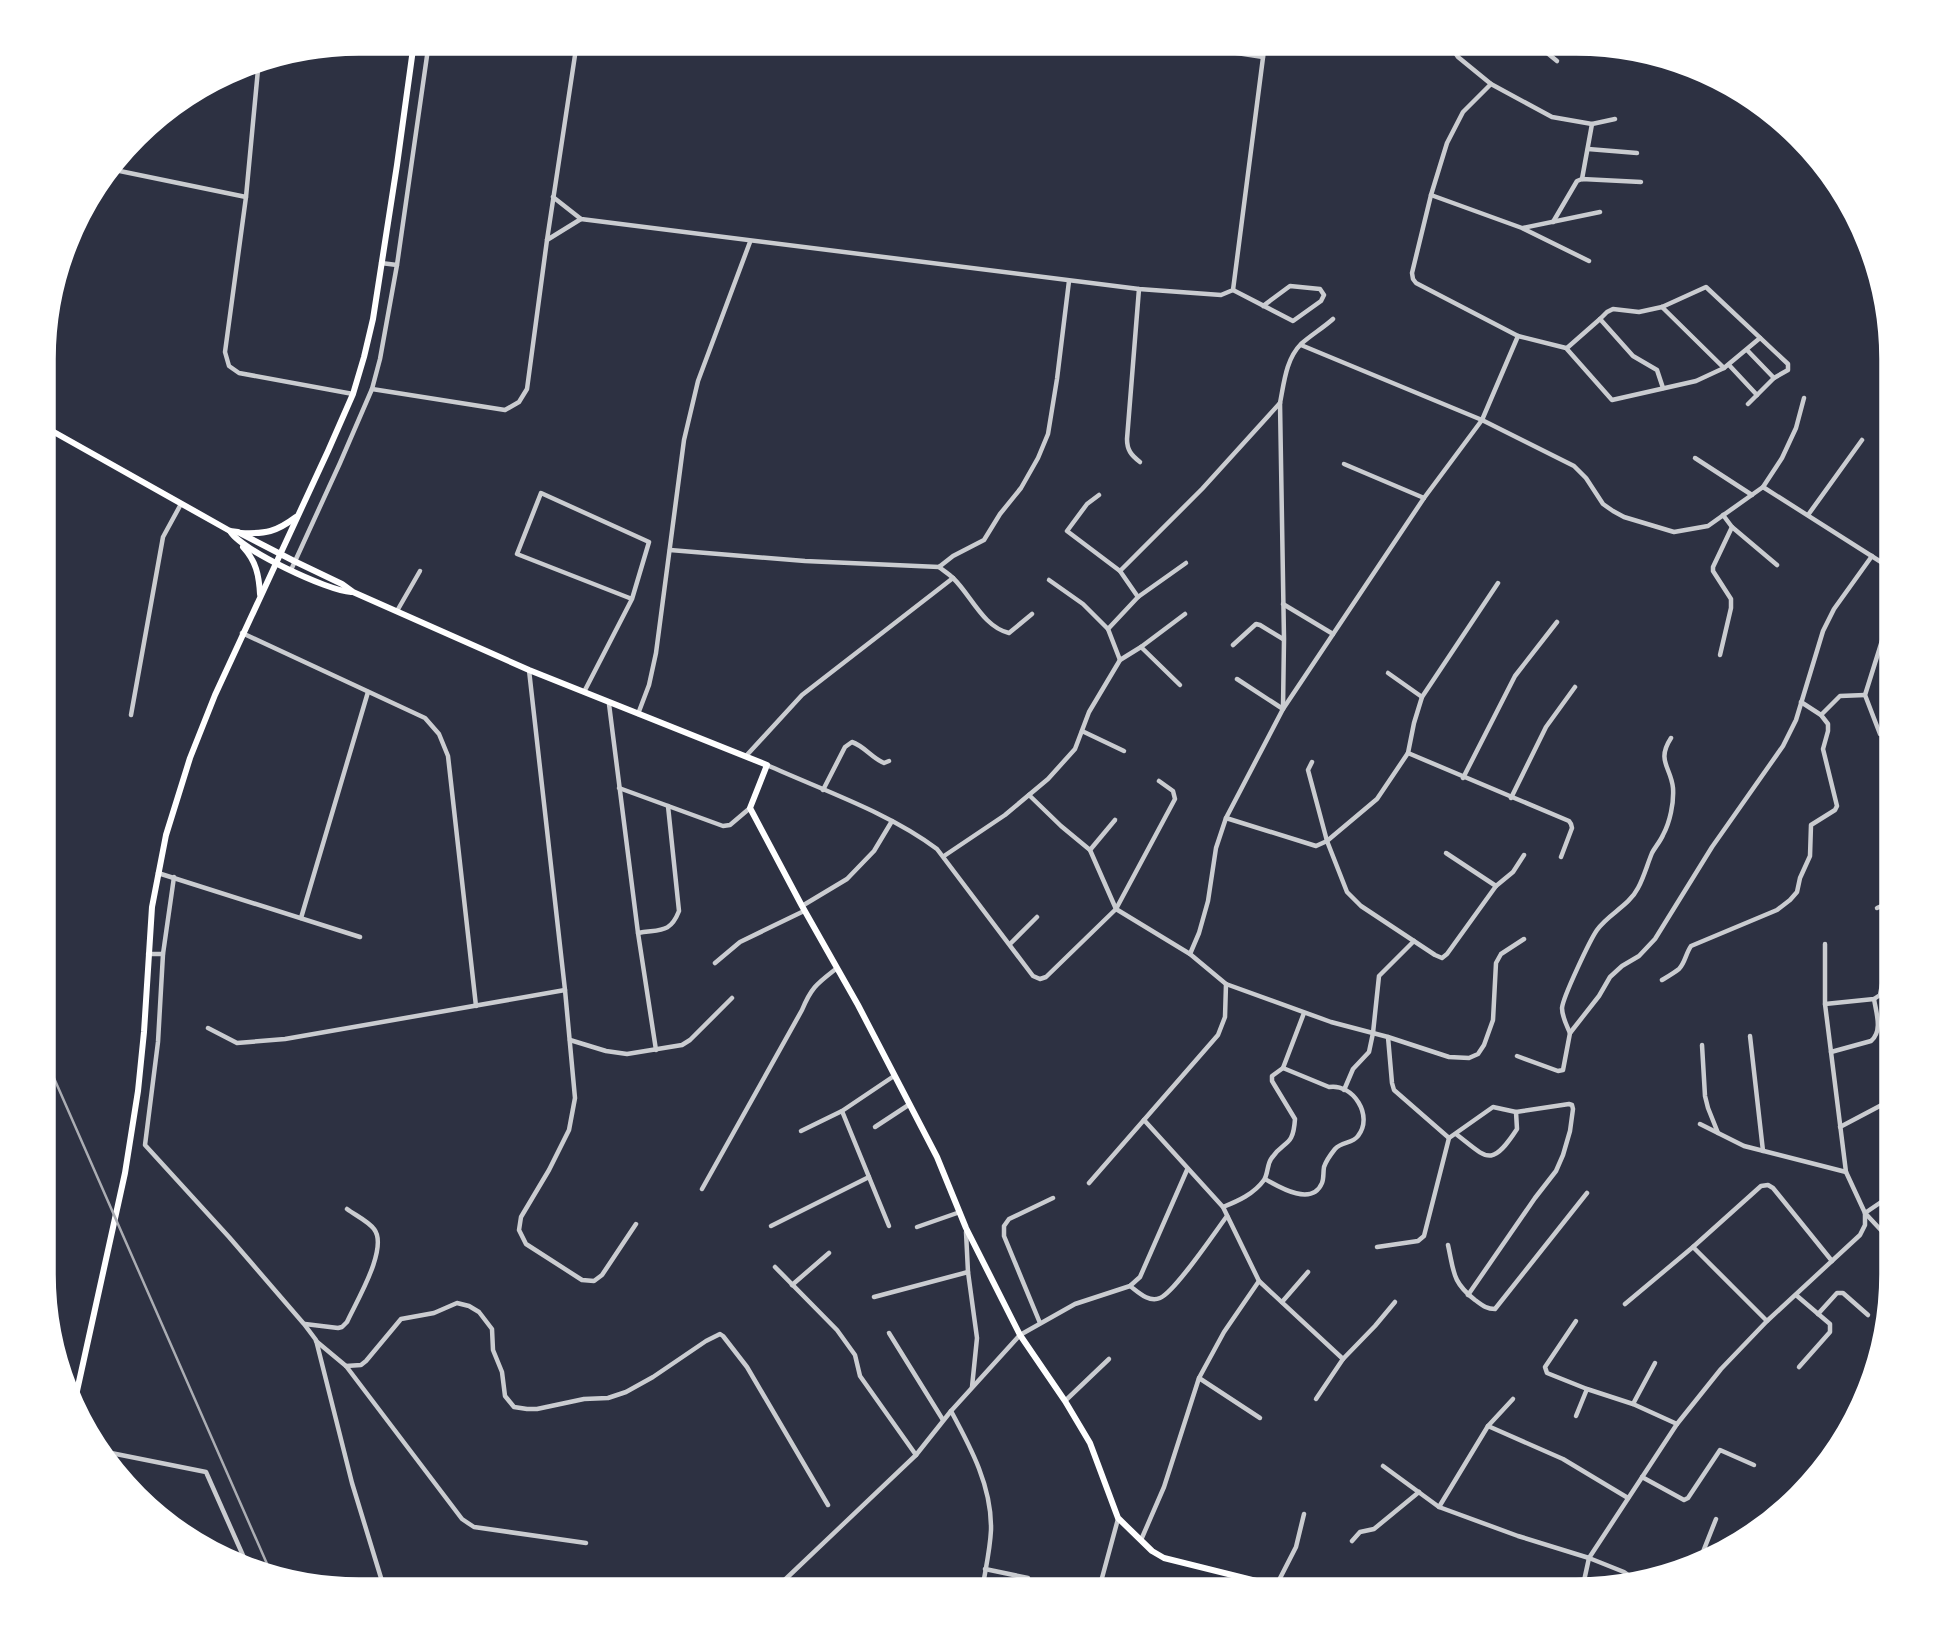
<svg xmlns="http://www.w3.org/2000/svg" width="1935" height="1633" font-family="Literata,serif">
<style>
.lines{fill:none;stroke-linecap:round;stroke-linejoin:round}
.minor{stroke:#caccd0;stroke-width:4.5}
.secondary{stroke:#fff;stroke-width:6}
.rail{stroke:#abadb3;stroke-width:2.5}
.rim{fill:none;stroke:#fff;stroke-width:3.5}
</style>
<rect width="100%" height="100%" fill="#2d3142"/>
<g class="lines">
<g class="minor">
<path d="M1165,42l98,15"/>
<path d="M1463,43l-7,11 2,3 33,27 61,33 40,7 23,-5"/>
<path d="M1535,43l22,18"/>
<path d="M259,59l-13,138 -21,155 4,14 10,7 114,21"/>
<path d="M1491,84l-28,28 -16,31 -16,52 -19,78 1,6 3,4 102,53"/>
<path d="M1588,149l49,4"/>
<path d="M110,169l136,28"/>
<path d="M1582,179l10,-55"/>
<path d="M1431,195l91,33 67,33"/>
<path d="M553,197l28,22 558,70 82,6 12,-5 32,-248"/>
<path d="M1553,222l24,-41 5,-2 59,3"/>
<path d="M1523,228l77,-16"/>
<path d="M547,240l34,-21"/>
<path d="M381,263l16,2"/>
<path d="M1139,289l-12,150c0,11 4,16 13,23"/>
<path d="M1233,290l60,31 28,-20 3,-6 -4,-6 -30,-3 -27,20"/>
<path d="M1662,307l62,61"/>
<path d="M1600,319l33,37 24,14 6,18"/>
<path d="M1301,345l181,75 92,46 12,12 17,26 10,7 11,6 50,15 34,-6 55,-39 19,-29 14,-30 8,-30"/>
<path d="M1567,348l33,-29 7,-7 6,-3 26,3 23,-5 44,-20 82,77v6l-14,8 -26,26"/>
<path d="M1747,350l27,28"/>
<path d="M1729,365l28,30"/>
<path d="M372,389l133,21 14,-8 8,-13 20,-149 30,-198"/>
<path d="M1695,458l57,37"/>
<path d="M1344,464l80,34"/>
<path d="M1763,487l129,82"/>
<path d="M1099,495l-12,9 -20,27 53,40 18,26"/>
<path d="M1723,515l9,12 45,38"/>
<path d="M1808,515l54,-75"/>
<path d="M670,550l135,11 134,6 14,-11 31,-16 16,-26 21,-26 17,-30 10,-24 9,-55 12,-98"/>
<path d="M939,567c5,4 10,7 14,11 18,17 30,49 56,55l23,-19"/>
<path d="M291,570l49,-107 32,-74 8,-30 17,-94 32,-223"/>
<path d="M1120,571l82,-82 78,-86"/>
<path d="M1049,580l34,24 25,25 12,31"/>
<path d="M1283,604l50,30"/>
<path d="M397,611l23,-40"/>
<path d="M1108,629l30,-32 48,-34"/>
<path d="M242,633l183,85 14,16 9,22 28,250"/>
<path d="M1233,645l23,-21 4,1 23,14"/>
<path d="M1141,647l39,38"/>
<path d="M1720,655l11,-47v-9l-18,-28v-4l19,-40"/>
<path d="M529,670l36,320 10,108 -6,32 -20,40 -28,47 -2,13 7,14 56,36 12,1 8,-6 34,-51"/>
<path d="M1388,673l34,24"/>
<path d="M1237,679l46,30"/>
<path d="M584,692l48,-93 17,-57 -108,-49 -24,61 115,45"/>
<path d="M609,704l29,229 18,117"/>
<path d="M1283,708l1,-69 -4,-236c4,-20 6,-44 21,-59 10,-9 22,-16 32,-25"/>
<path d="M638,714l11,-29 7,-32 28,-213 14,-59 52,-139"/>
<path d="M131,715l32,-178 18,-33"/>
<path d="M1821,715l19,-19 25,-1"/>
<path d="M1082,731l42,20"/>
<path d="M1880,734l-15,-39 21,-67 7,-4"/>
<path d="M1408,753l161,68 2,3 1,4 -11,29"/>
<path d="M746,756l56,-61 151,-117"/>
<path d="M1312,762l-4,8 19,71 20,51 14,14 74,49 7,3 5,-4 49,-68 17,-14 11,-17"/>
<path d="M767,765c55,25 123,48 170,84l96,127 7,3 6,-2 70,-68 59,-110 -2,-8 -14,-10"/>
<path d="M1463,778l52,-102 42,-54"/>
<path d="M619,788l104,38 7,-1 20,-17"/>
<path d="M823,790l22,-43 7,-5c12,4 20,16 32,21l5,-2"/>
<path d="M1029,795l32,31 29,24 26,59 74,45 36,30 105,38 57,15 61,20 20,1 9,-4 6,-9 9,-25 3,-57 5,-9 23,-15"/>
<path d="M1511,798l35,-71 29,-40"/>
<path d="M1226,818l90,28 11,-5 50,-42 31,-46 6,-30 8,-26 76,-114"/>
<path d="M1090,850l25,-30"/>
<path d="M1446,853l50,33"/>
<path d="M944,856l61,-41 43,-36 27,-30 14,-37 31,-52 21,-13 44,-33"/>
<path d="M158,873l202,64"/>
<path d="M174,877l-11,77 -5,88 -13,103 84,92 75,87 12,16 36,143 33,108"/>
<path d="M802,906l45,-27 27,-28 18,-30"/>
<path d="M1877,908l16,-7"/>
<path d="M301,918l67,-226"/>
<path d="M638,933c22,-4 32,1 41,-22l-11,-105"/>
<path d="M1010,944l27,-27"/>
<path d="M1825,944v60l21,168 19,41 28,30"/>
<path d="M148,954h15"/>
<path d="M1190,954l9,-21 9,-32 8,-53 10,-30 57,-109 141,-211 58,-78 36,-84 48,12 46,52 84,-19 28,-13 36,-30"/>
<path d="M715,963l25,-21 64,-31"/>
<path d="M1662,980c5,-3 12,-7 17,-11 6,-6 7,-16 12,-23l86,-36 13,-10 7,-8 3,-14 10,-22 1,-31 24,-15 2,-4 -14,-57 5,-18v-7l-7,-9 -20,-13"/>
<path d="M1825,1004l49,-5 6,-4 8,-41 5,-9"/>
<path d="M208,1028l29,15 48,-4 280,-49"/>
<path d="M1570,1033c-3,-7 -8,-16 -8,-25 1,-11 28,-68 35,-78 11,-16 32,-24 41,-42 6,-11 9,-23 14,-35 3,-6 8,-11 11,-18 7,-13 11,-32 10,-47 -2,-21 -17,-27 -2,-50"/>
<path d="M1750,1036l13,115"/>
<path d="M1388,1037l4,46 2,7 55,48"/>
<path d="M570,1040l36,11 21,3 55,-9 8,-5 42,-42"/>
<path d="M1702,1045l3,51 3,12 10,25"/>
<path d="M1831,1052l40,-11c12,-10 5,-29 3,-42"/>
<path d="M1517,1056l41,15 5,-1 7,-37 29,-37 11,-19 12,-11 17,-10 16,-17 57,-92 71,-101 13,-26 27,-89 11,-22 38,-53"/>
<path d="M1344,1090l9,-21 16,-17 4,-19 6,-57 35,-35"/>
<path d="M842,1111l47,115"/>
<path d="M1144,1120l79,87 36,74 84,78"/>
<path d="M1700,1124l44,22 102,26"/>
<path d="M875,1127l35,-23"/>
<path d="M1840,1127l53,-28"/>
<path d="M801,1131l41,-20 52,-35"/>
<path d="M1456,1134c31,24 35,35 61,-5l-1,-17"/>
<path d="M1265,1179c14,8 47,28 57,4 2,-5 1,-10 2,-16 2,-6 7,-13 11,-18 7,-8 17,-5 23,-13 16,-20 -5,-53 -29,-49l-46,-19"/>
<path d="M1089,1183l129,-148 7,-18 1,-33"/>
<path d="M702,1189l100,-179c10,-24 16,-27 35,-42"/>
<path d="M1223,1207c15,-6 31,-13 41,-27 4,-6 3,-15 7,-21 13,-20 22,-10 24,-40l-23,-38v-5l11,-8 21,-55"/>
<path d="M1865,1213l28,-19"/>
<path d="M771,1226l98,-49"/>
<path d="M917,1227l43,-15"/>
<path d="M966,1232l2,40 9,66 -5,49"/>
<path d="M1448,1245c6,27 4,37 27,55 7,5 11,9 20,9l92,-116"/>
<path d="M1377,1247l41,-6 6,-5 25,-98 44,-31 23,5 53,-8 3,1 1,4 -3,22 -7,24 -7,16 -21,27 -67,97"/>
<path d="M1693,1247l74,74"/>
<path d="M775,1267l62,63 18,25 5,21 56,79"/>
<path d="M792,1285l37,-32"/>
<path d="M1130,1286c8,6 19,17 30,12 15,-6 55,-66 67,-82"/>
<path d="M1796,1295l34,29v8l-31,35"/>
<path d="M874,1297l94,-25"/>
<path d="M1282,1302l26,-30"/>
<path d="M1625,1304l68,-57 68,-61 7,-1 5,3 59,73"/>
<path d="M1818,1314l19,-21h6l25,22"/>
<path d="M1576,1321l-31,46 2,6 40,16 46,15 44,20"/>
<path d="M1040,1323l-36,-87v-10l5,-7 44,-21"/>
<path d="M305,1324l33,4 4,-1 5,-5c9,-20 42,-74 27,-93 -6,-8 -19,-14 -27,-20"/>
<path d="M889,1333l54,87"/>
<path d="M316,1341l30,25 116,153 12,8 112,16"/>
<path d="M346,1366l15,-1 5,-4 35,-42 33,-6 23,-10 12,3 10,6 13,17 1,21 9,22 3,24 9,11 13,2h10l47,-10 24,-1 18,-6 27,-15 53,-36 14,-7 3,2 24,31 81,138"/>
<path d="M1199,1378l61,40"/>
<path d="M1316,1399l27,-40 32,-33 20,-24"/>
<path d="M1065,1401l44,-42"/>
<path d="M1633,1404l22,-41"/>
<path d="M951,1411c20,37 41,76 40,119 -1,21 -6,41 -9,61"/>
<path d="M1576,1416l11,-27"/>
<path d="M1488,1426l75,33 65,39"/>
<path d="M101,1451l105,21 43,97"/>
<path d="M1383,1466l56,41 79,29 71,22 35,14 7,5 1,5"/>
<path d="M1642,1477l42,23 4,-2 32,-48 34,15"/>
<path d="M1790,1505l55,-79 13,-14"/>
<path d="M1439,1507l49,-81 25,-27"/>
<path d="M1141,1540l23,-53 35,-109 25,-46 35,-51"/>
<path d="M1352,1541l8,-9 14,-3 45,-37"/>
<path d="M1697,1567l19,-48"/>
<path d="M985,1569l43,9"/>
<path d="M1276,1586l20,-39 8,-33"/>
<path d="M1582,1590l7,-32 88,-134 44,-55 46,-48 93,-86 5,-10v-12"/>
<path d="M773,1591l143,-136 35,-44 69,-76 55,-31 55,-18 10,-9 47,-107"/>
<path d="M1095,1591l7,-13 16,-59"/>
</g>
<g class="secondary">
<path d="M45,427l185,104 8,1 56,29 48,23 11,8 176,78 238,95 -17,43 52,98 56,99 79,152 29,71 54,107 45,66 25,42 28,75 34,33 12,7 133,33"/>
<path d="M230,531c11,19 98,60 121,61"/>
<path d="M241,533c25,1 35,-1 55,-16"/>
<path d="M243,547c13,14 16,28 17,47"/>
<path d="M73,1409l52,-236 13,-82 6,-59 8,-125 14,-72 24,-77 25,-63 113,-244 25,-57 11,-37 9,-38 24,-154 17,-123"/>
</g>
<path class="rail" d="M43,1053l228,520"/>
</g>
<path d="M0 0H1935V1633H0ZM359 54H1576A305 305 0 0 1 1881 359V1274A305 305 0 0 1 1576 1579H359A305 305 0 0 1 54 1274V359A305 305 0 0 1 359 54Z" fill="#fff" fill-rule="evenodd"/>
<path class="rim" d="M359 54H1576A305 305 0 0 1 1881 359V1274A305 305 0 0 1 1576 1579H359A305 305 0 0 1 54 1274V359A305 305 0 0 1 359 54Z"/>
</svg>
